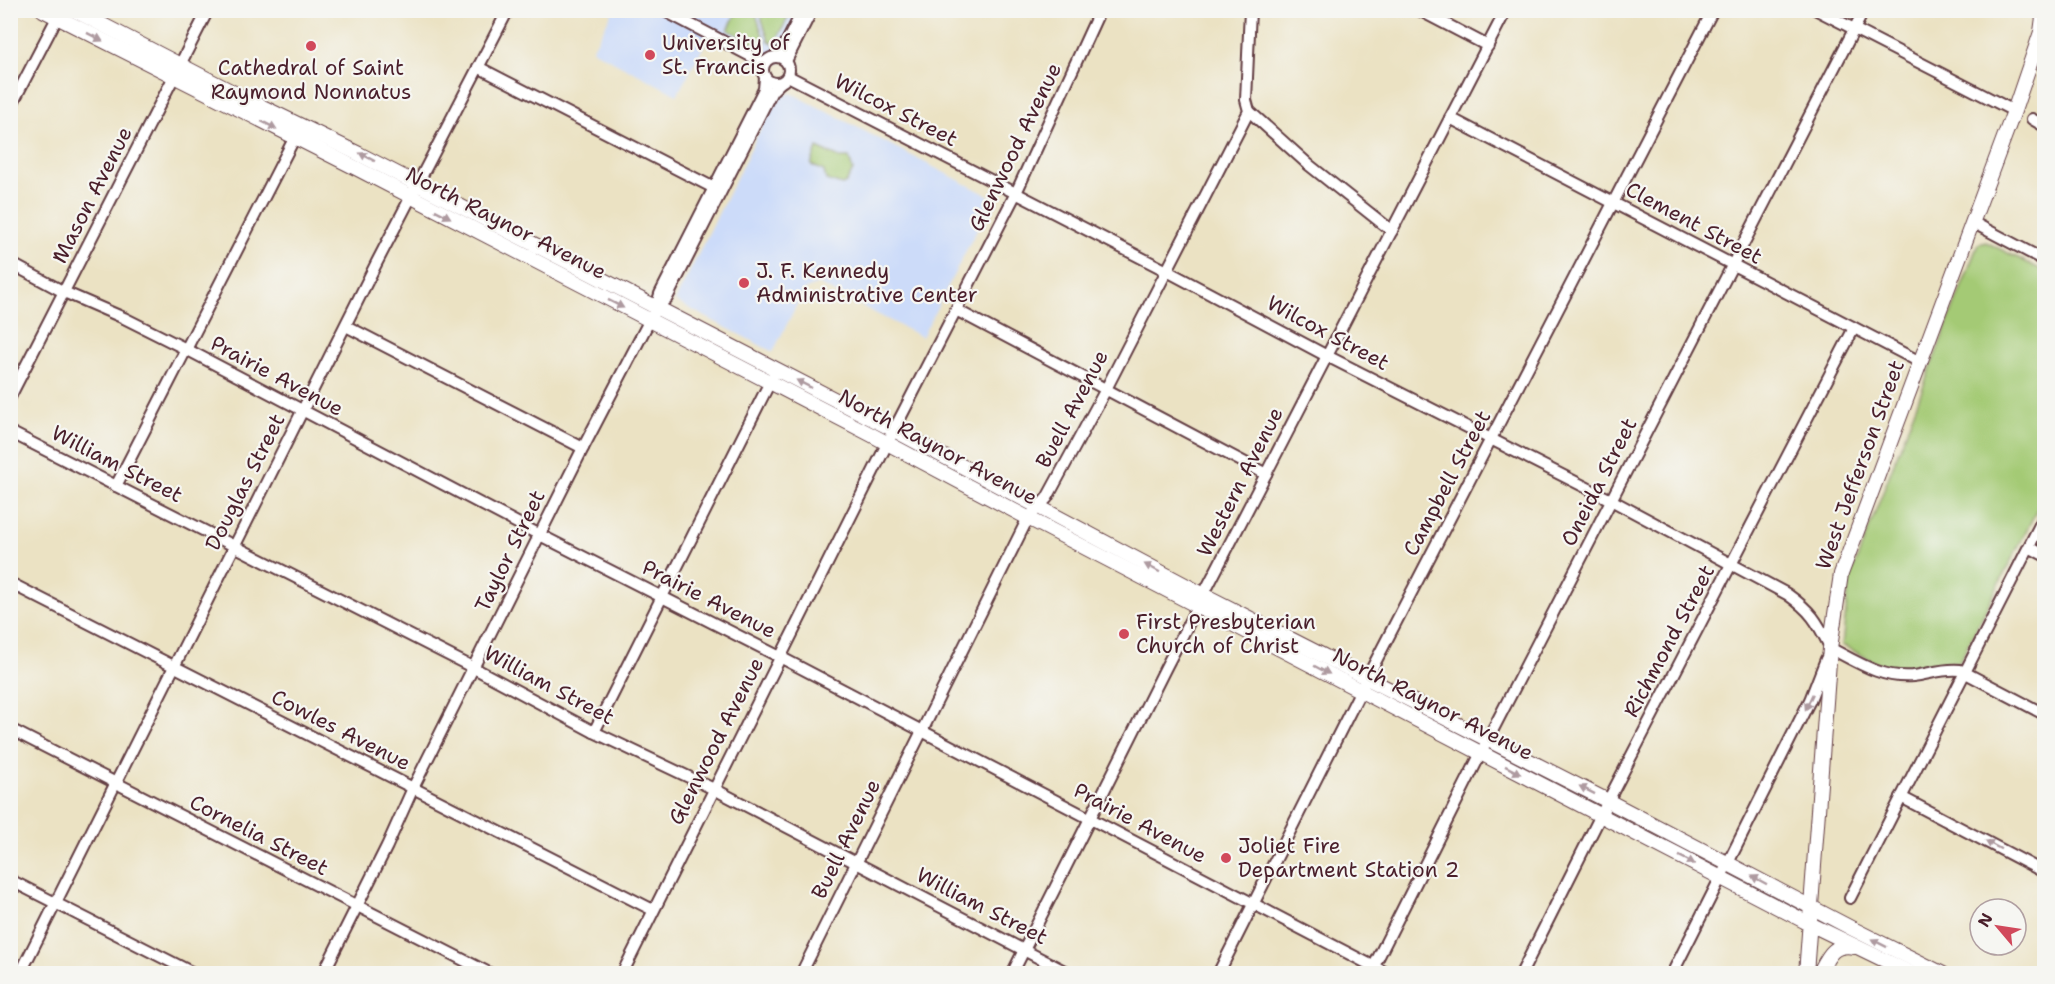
<svg xmlns="http://www.w3.org/2000/svg" width="2055" height="984" font-family="'Shantell Sans',sans-serif">
<style>
.built{fill:#ccdbf9}
.green{fill:#a4ca75;stroke:#777450;stroke-width:1.5}
.lines{fill:none;stroke-linecap:round;stroke-linejoin:round}
.minor-casing{stroke:#623c42;stroke-width:14}
.major-casing{stroke:#623c42;stroke-width:16}
.minor{stroke:#fff;stroke-width:10}
.major{stroke:#fff;stroke-width:14}
.oneway{fill:#ae9aa0}
.poi-dot{fill:#d1495b;stroke:#f6f6f2;stroke-width:2}
.labels{text-anchor:middle;stroke-width:4.5;stroke-linejoin:round;paint-order:stroke}
.poi-label{font-size:21px;fill:#4a1f2b;stroke:#f6f6f2;text-anchor:start}
.street-label{font-size:21px;fill:#4a1f2b;stroke:#f6f6f2}
</style>
<rect width="100%" height="100%" fill="#f6f6f2"/>
<filter id="ink" filterUnits="userSpaceOnUse"><feTurbulence type="fractalNoise" baseFrequency=".0167" numOctaves="2"/><feDisplacementMap in="SourceGraphic" scale="12" xChannelSelector="R" yChannelSelector="G"/><feConvolveMatrix kernelMatrix="1 2 1 2 8 2 1 2 1" color-interpolation-filters="sRGB"/></filter>
<filter id="wash" filterUnits="userSpaceOnUse"><feTurbulence type="fractalNoise" baseFrequency=".008" numOctaves="4" result="noise"/><feDisplacementMap in="SourceGraphic" scale="24" xChannelSelector="R" yChannelSelector="G"/><feGaussianBlur stdDeviation="1.35" result="paint"/><feColorMatrix in="noise" values="0 0 0 0 0 0 0 0 0 0 0 0 0 0 0 0 0 1.4 0 .05"/><feComposite in="paint" operator="in"/></filter>
<g filter="url(#wash)">
<rect width="100%" height="100%" fill="#ebe2c3"/>
<g class="built">
<path d="M613,11h195l-27,52h-12l-58,-30 -34,62 -85,-45z"/>
<path d="M791,93l202,105 -71,139 -104,-53 -14,6 -31,62 -98,-51 101,-203z"/>
</g>
<g class="green">
<path d="M737,11h18l10,31 -3,6 -34,-18z"/>
<path d="M759,11h32l-16,33 -6,-3z"/>
<path d="M817,148l23,10h9l4,12 -7,13 -4,2 -16,-5 -2,-9 -13,-6z"/>
<path d="M1986,242l58,29v225l-85,166h-18l-44,6 -8,-1 -14,-5 -33,-17 8,-67 128,-334z"/>
</g>
</g>
<g filter="url(#ink)">
<g class="lines">
<g class="minor-casing">
<g id="minor">
<path d="M663,10l101,53"/>
<path d="M1419,10l69,36"/>
<path d="M1817,10l197,101"/>
<circle cx="776" cy="70" r="13"/>
<path d="M779,57l24,-47"/>
<path d="M786,61l26,-51"/>
<path d="M478,67l236,121"/>
<path d="M788,76l379,195 160,85 284,144 176,94c24,17 30,27 43,53"/>
<path d="M10,108l51,-98"/>
<path d="M1249,111l60,54 83,66"/>
<path d="M1450,118l470,244"/>
<path d="M2032,119l12,7"/>
<path d="M1972,222l72,38"/>
<path d="M10,263l54,29 60,26 62,31 354,186 240,122 608,317"/>
<path d="M656,308l11,-10 105,-207 8,-8"/>
<path d="M956,310l310,164"/>
<path d="M346,326l237,122"/>
<path d="M10,397l198,-387"/>
<path d="M10,432l464,236 120,64 120,57 356,185"/>
<path d="M116,486l182,-355"/>
<path d="M2029,547l15,8"/>
<path d="M10,583l643,327"/>
<path d="M1830,648c27,14 52,31 83,28 16,-2 31,-8 47,-6l84,44"/>
<path d="M10,729l481,245"/>
<path d="M594,732l182,-362"/>
<path d="M1901,797l143,75"/>
<path d="M10,880l185,94"/>
<path d="M1850,898l194,-381"/>
<path d="M20,974l357,-712 131,-252"/>
<path d="M323,974l64,-128 26,-58 170,-340 73,-140 4,-14 104,-205 1,-11"/>
<path d="M622,974l272,-544 122,-237 84,-183"/>
<path d="M801,974l227,-456 19,-20 58,-107 144,-280 -3,-11 4,-90"/>
<path d="M1012,974l154,-307 340,-657"/>
<path d="M1218,974l149,-296 346,-668"/>
<path d="M1370,974l118,-235 376,-729"/>
<path d="M1521,974l87,-173 246,-473"/>
<path d="M1672,974l138,-274 16,-41"/>
</g>
</g>
<g class="major-casing">
<g id="major">
<path d="M43,10l315,159 512,265 158,84 782,406 103,50"/>
<path d="M74,10l172,89 113,55 535,276 310,165 404,206 245,128 90,45"/>
<path d="M2041,32l3,-22"/>
<path d="M1806,974l24,-326 11,-74 173,-463 27,-79 3,-3"/>
<path d="M1819,974c9,-17 13,-31 35,-27"/>
</g>
</g>
<use href="#minor" class="minor"/>
<use href="#major" class="major"/>
</g>
<defs><path id="oneway-solid" d="M-6-.8H1V-3.2L6.5 0L1 3.2V.8H-6Z" transform="scale(1.5)"/></defs>
<g class="oneway">
<use href="#oneway-solid" transform="translate(95 37) rotate(27)"/>
<use href="#oneway-solid" transform="translate(269 125) rotate(27)"/>
<use href="#oneway-solid" transform="translate(367 157) rotate(-152)"/>
<use href="#oneway-solid" transform="translate(443 214) rotate(27)"/>
<use href="#oneway-solid" transform="translate(616 304) rotate(27)"/>
<use href="#oneway-solid" transform="translate(804 384) rotate(-153)"/>
<use href="#oneway-solid" transform="translate(1152 568) rotate(-152)"/>
<use href="#oneway-solid" transform="translate(1322 670) rotate(28)"/>
<use href="#oneway-solid" transform="translate(1809 702) rotate(115)"/>
<use href="#oneway-solid" transform="translate(1513 770) rotate(27)"/>
<use href="#oneway-solid" transform="translate(1587 790) rotate(-153)"/>
<use href="#oneway-solid" transform="translate(1993 845) rotate(-152)"/>
<use href="#oneway-solid" transform="translate(1687 860) rotate(27)"/>
<use href="#oneway-solid" transform="translate(1759 880) rotate(-152)"/>
<use href="#oneway-solid" transform="translate(1879 943) rotate(-153)"/>
</g>
</g>
<g class="poi-dot">
<circle cx="311" cy="46" r="6"/>
<circle cx="650" cy="55" r="6"/>
<circle cx="744" cy="283" r="6"/>
<circle cx="1124" cy="634" r="6"/>
<circle cx="1226" cy="858" r="6"/>
</g>
<g class="labels">
<g class="poi-label">
<text x="662" y="50">University of<tspan x="662" dy="24">St. Francis</tspan></text>
<text x="311" y="75" text-anchor="middle">Cathedral of Saint<tspan x="311" dy="24">Raymond Nonnatus</tspan></text>
<text x="756" y="278">J. F. Kennedy<tspan x="756" dy="24">Administrative Center</tspan></text>
<text x="1136" y="629">First Presbyterian<tspan x="1136" dy="24">Church of Christ</tspan></text>
<text x="1238" y="853">Joliet Fire<tspan x="1238" dy="24">Department Station 2</tspan></text>
</g>
<g class="street-label">
<text transform="translate(896 110) rotate(27)" y="7">Wilcox Street</text>
<text transform="translate(1015 147) rotate(-64)" y="7">Glenwood Avenue</text>
<text transform="translate(92 195) rotate(-63)" y="7">Mason Avenue</text>
<text transform="translate(506 223) rotate(27)" y="7">North Raynor Avenue</text>
<text transform="translate(1694 223) rotate(28)" y="7">Clement Street</text>
<text transform="translate(1328 333) rotate(28)" y="7">Wilcox Street</text>
<text transform="translate(277 376) rotate(28)" y="7">Prairie Avenue</text>
<text transform="translate(1072 409) rotate(-62)" y="7">Buell Avenue</text>
<text transform="translate(938 447) rotate(28)" y="7">North Raynor Avenue</text>
<text transform="translate(117 464) rotate(27)" y="7">William Street</text>
<text transform="translate(1860 465) rotate(-70)" y="7">West Jefferson Street</text>
<text transform="translate(245 482) rotate(-63)" y="7">Douglas Street</text>
<text transform="translate(1240 482) rotate(-63)" y="7">Western Avenue</text>
<text transform="translate(1599 482) rotate(-63)" y="7">Oneida Street</text>
<text transform="translate(1447 483) rotate(-62)" y="7">Campbell Street</text>
<text transform="translate(510 551) rotate(-64)" y="7">Taylor Street</text>
<text transform="translate(709 599) rotate(27)" y="7">Prairie Avenue</text>
<text transform="translate(1669 641) rotate(-62)" y="7">Richmond Street</text>
<text transform="translate(549 685) rotate(28)" y="7">William Street</text>
<text transform="translate(1433 704) rotate(27)" y="7">North Raynor Avenue</text>
<text transform="translate(341 730) rotate(27)" y="7">Cowles Avenue</text>
<text transform="translate(716 741) rotate(-63)" y="7">Glenwood Avenue</text>
<text transform="translate(1140 823) rotate(28)" y="7">Prairie Avenue</text>
<text transform="translate(259 835) rotate(27)" y="7">Cornelia Street</text>
<text transform="translate(846 839) rotate(-64)" y="7">Buell Avenue</text>
<text transform="translate(982 906) rotate(27)" y="7">William Street</text>
</g>
</g>
<rect width="2055" height="984" fill="none" stroke="#f6f6f2" stroke-width="36"/>
<g transform="translate(1998 927) rotate(299)"><circle r="28" fill="#f6f6f2" stroke="#b1a0a2" stroke-width="1.5"/>
<path d="M0-4.5L10 22L0 15L-10 22Z" fill="#d1495b"/>
<text y="-9" font-size="16" font-weight="bold" text-anchor="middle" fill="#4a1f2b">N</text>
</g>
</svg>
